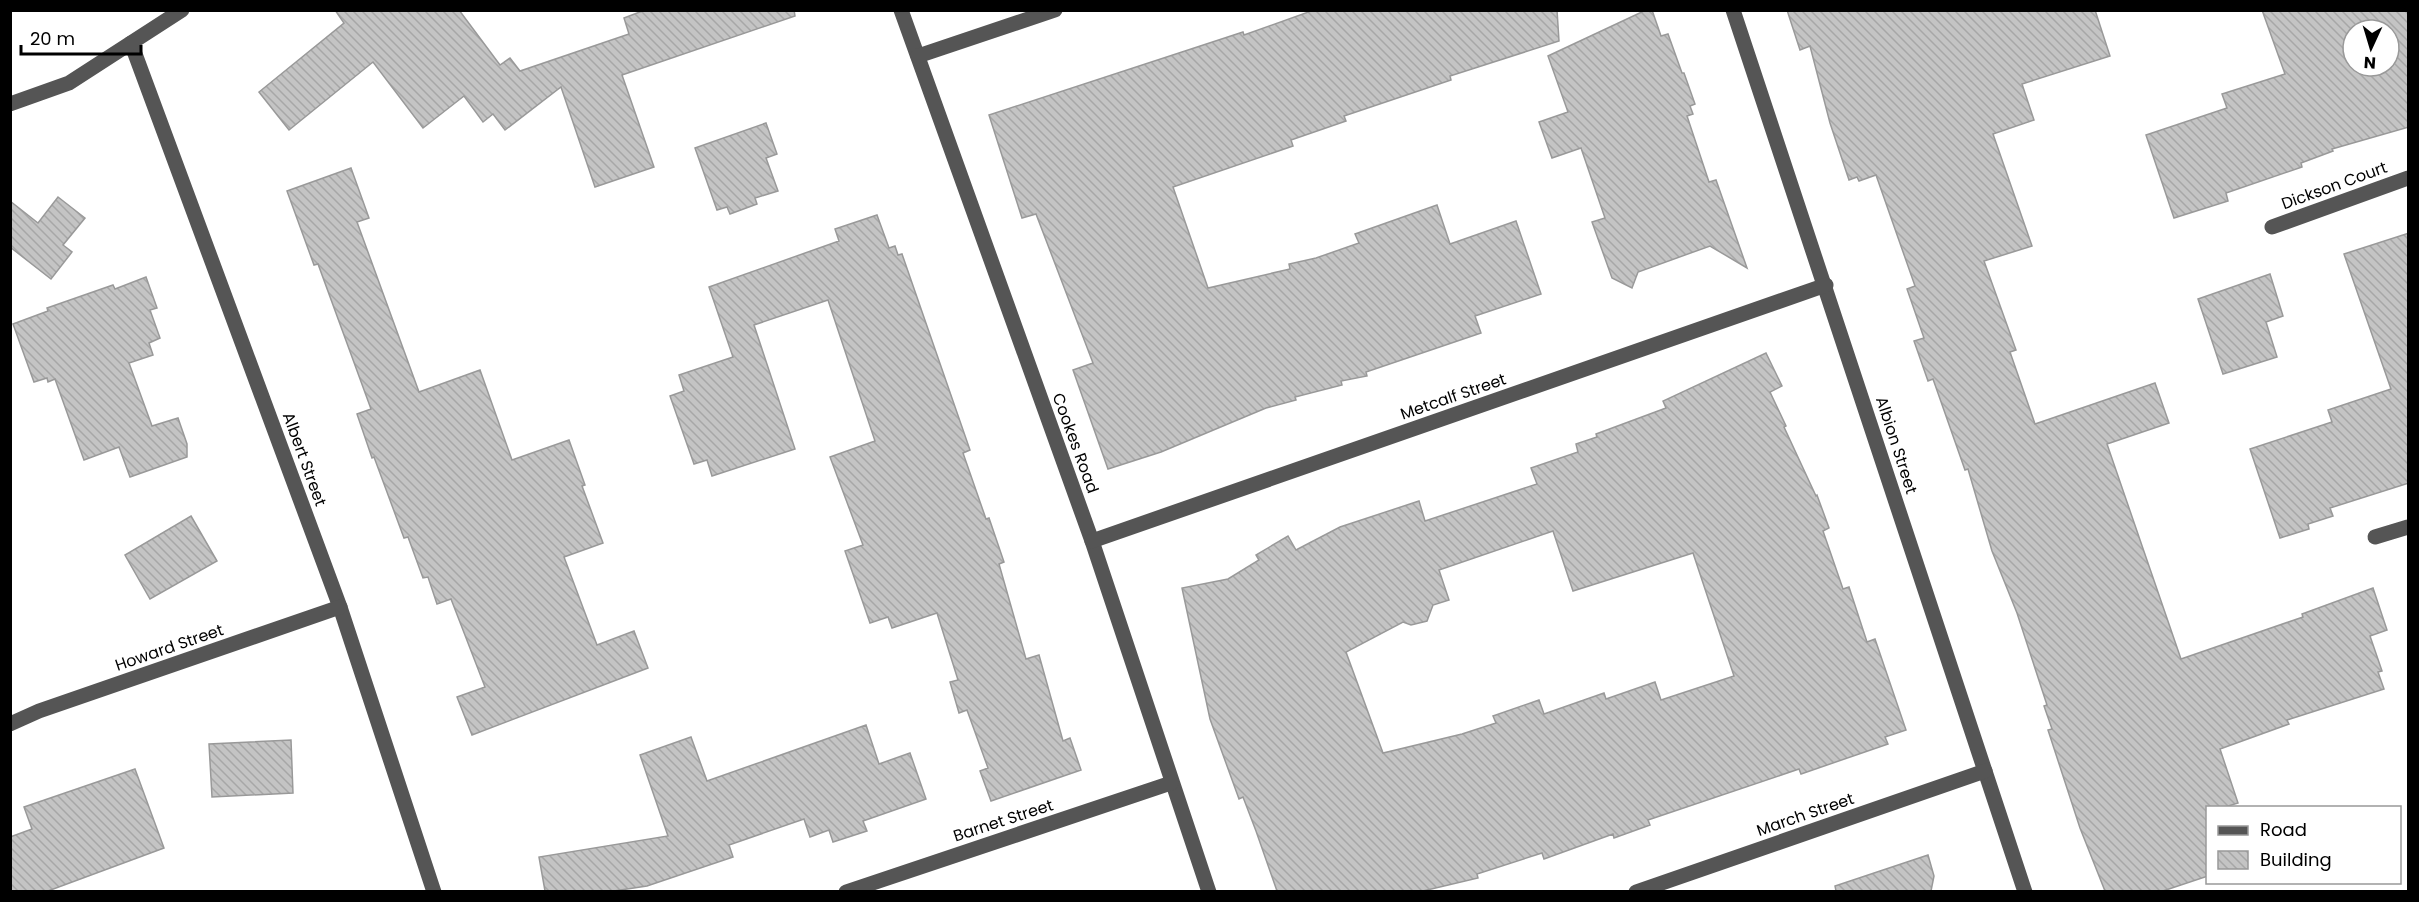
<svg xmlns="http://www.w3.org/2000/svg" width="2419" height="902" font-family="Poppins,sans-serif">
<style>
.building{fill:url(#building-back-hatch);stroke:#999;stroke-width:1.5;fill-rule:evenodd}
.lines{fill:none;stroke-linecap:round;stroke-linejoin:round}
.minor{stroke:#555;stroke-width:15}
.labels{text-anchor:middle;stroke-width:5;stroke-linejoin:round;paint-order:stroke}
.street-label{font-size:16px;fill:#000;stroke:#fff}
</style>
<defs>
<pattern id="building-back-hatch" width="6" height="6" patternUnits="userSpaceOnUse" patternTransform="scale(1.5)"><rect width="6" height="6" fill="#c4c4c4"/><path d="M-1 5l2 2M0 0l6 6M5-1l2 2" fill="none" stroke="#a7a7a7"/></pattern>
</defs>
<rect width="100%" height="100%" fill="#fff"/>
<g class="building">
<path d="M335,10h124l41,55 10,-7 10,13 109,-37 -5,-16 21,-8h149l1,6 -173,59 32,92 -59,20 -34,-100 -56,43 -12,-16 -10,8 -19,-26 -41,32 -50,-66 -84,68 -30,-38 85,-69z"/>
<path d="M1314,10h243l2,31 -109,35 1,4 -107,36 2,5 -55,19 2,6 -120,41 35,101 82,-19 -1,-5 27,-6 43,-15 -4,-9 82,-29 13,39 66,-23 25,73 -66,22 6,17 -115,39 1,4 -26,5 1,4 -47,12 1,3 -30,8 -105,44 -53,17 -35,-99 20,-7 -57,-149 -14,4 -33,-103 196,-64 58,-19 1,3z"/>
<path d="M1646,10h6l9,26 7,-2 14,39h2l11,31 -5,2 3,8 -6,2 22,66 7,-2 31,88 -37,-22 -72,26 -6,16 -20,-10 -20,-56 13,-4 -24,-70 -29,10 -13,-36 29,-10 -20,-56z"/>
<path d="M1787,10h308l15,46 -88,28 12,36 -41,14 39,112 -48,15 32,89 -6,2 25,72 120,-41 14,40 -62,21 74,215 122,-42 -1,-3 71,-26 14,42 -17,6 12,35 -4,1 6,17 -97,31 2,4 -69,25 18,54 -13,4h-17v69l-45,15h-58l-25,-63 -32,-98 4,-1 -8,-23 3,-1 -30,-92 -25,-62 -24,-82 -3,1 -32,-91 -5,2 -14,-40 10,-3 -17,-49 8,-3 -39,-111 -17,6 -2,-4 -8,3 -19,-57 -20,-77 -10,4z"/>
<path d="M2262,10h147v117l-77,22 1,2 -32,12 1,4 -76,26 2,8 -54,17 -28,-83 81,-27 -5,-14 63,-20zM2353,30h36v36h-36z"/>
<path d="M766,123l11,31 -11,4 12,33 -23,7 2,6 -27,10 -3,-7 -10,3 -22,-62z"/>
<path d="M351,168l18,50 -12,4 62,170 61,-22 32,90 57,-20 16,45 -3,1 21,57 -39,14 33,88 37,-14 14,37 -176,67 -15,-38 28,-10 -34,-88 -14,5 -9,-27 -5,1 -15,-41 -4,1 -30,-81 -2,1 -15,-44 14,-5 -53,-145 -4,1 -27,-74z"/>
<path d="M58,197l27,21 -22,27 9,7 -21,27 -41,-32v-46l28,22z"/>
<path d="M877,215l12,33 6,-2 3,9 4,-1 68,196 -7,3 23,66 3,-1 15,44 -5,2 27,95 13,-4 24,86 7,-3 11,32 -90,31 -11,-30 8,-3 -21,-58 -8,3 -9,-31 8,-2 -21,-67 -45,15 -4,-11 -18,6 -25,-72 18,-6 -33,-88 45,-16 -47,-141 -74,25 41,124 -83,27 -5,-16 -13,4 -24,-68 14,-5 -5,-16 54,-18 -24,-70 130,-46 -4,-12z"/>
<path d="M2409,233v250l-79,25 3,8 -25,8 1,5 -29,9 -30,-89 82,-27 -4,-12 63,-21 -47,-135z"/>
<path d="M2270,274l13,42 -17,6 11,35 -54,17 -25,-75z"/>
<path d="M146,277l11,31 -7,2 10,28 -11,5 4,12 -24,8 23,63 26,-8 9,26v13l-57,20 -11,-30 -35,13 -29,-81 -7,3 -1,-4 -13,4 -21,-58 35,-13 -1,-3 66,-23 2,4z"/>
<path d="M1766,353l16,33 -12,6 16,34 -2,1 32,69 1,-1 12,33 -6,3 20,58 6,-2 18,55 8,-3 31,91 -21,7 3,7 -87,30 -2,-5 -151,51 2,5 -36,13 -1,-4 -69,25 -2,-6 -65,21 1,4 -55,13h-146l-21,-60 -13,-34 -4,2 -29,-80 -28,-131 46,-9 31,-19 -3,-5 32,-19 8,14 44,-23 79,-26 6,20 112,-37 -6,-16 47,-16 -2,-8 21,-7 -1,-3 70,-26 -3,-7zM1553,531l20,60 120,-38 41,123 -73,24 -6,-18 -49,17 -2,-6 -60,21 -5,-14 -46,16 3,7 -34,11 -79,19 -37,-101 57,-30 8,3 16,-4 6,-16 16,-5 -10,-30z"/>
<path d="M191,516l26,45 -67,38 -25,-44z"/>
<path d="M866,725l13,39 31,-11 16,46 -63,22 4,10 -34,11 -4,-12 -19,7 -6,-18 -75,26 4,12 -86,29 -33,5h-69l-6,-34 129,-21 -28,-81 51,-18 16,44z"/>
<path d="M291,740l2,53 -81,4 -3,-53z"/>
<path d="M135,769l29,79 -116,43h-38v-54l22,-8 -8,-22z"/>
<path d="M1928,855l6,21 -3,15h-95l-1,-5z"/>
</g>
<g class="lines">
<g class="minor">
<path d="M901,10l191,531 117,351"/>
<path d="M1733,10l292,882"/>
<path d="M131,43l209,564 94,285"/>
<path d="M918,56l137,-46"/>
<path d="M10,104l59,-21 113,-73"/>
<path d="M2272,227l136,-49"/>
<path d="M2375,537l33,-10"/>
<path d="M1092,541l734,-256"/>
<path d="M10,724l29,-13 301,-104"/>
<path d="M846,892l325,-109"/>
<path d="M1636,892l349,-121"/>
</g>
</g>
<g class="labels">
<g class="street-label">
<text transform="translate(2334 185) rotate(-20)" y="6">Dickson Court</text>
<text transform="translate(1453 396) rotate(-19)" y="6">Metcalf Street</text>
<text transform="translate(1076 443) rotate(70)" y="6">Cookes Road</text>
<text transform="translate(1897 445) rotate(72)" y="6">Albion Street</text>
<text transform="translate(305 459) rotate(70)" y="6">Albert Street</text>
<text transform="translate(169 647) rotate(-19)" y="6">Howard Street</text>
<text transform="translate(1805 814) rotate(-19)" y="6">March Street</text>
<text transform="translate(1003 820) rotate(-18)" y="6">Barnet Street</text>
</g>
</g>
<rect width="2419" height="902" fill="none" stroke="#000000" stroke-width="24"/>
<rect x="2206" y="806" width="195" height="78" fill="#ffffff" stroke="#999999" stroke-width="1.5"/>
<rect x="2218" y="826" width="30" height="9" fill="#555555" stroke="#999999" stroke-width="1.5"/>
<text x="2260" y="836" font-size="18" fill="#000000">Road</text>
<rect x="2218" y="851" width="30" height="18" fill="url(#building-back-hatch)" stroke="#999999" stroke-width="1.5"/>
<text x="2260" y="866" font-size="18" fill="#000000">Building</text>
<g transform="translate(2371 48) rotate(184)"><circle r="28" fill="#ffffff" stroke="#999999" stroke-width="1.5"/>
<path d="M0-4.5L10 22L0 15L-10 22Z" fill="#000000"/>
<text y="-9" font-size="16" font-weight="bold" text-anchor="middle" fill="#000000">N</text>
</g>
<path d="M21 45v9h120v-9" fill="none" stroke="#000000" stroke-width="3"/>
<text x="30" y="45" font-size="18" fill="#000000" stroke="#ffffff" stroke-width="4.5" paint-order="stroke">20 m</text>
</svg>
